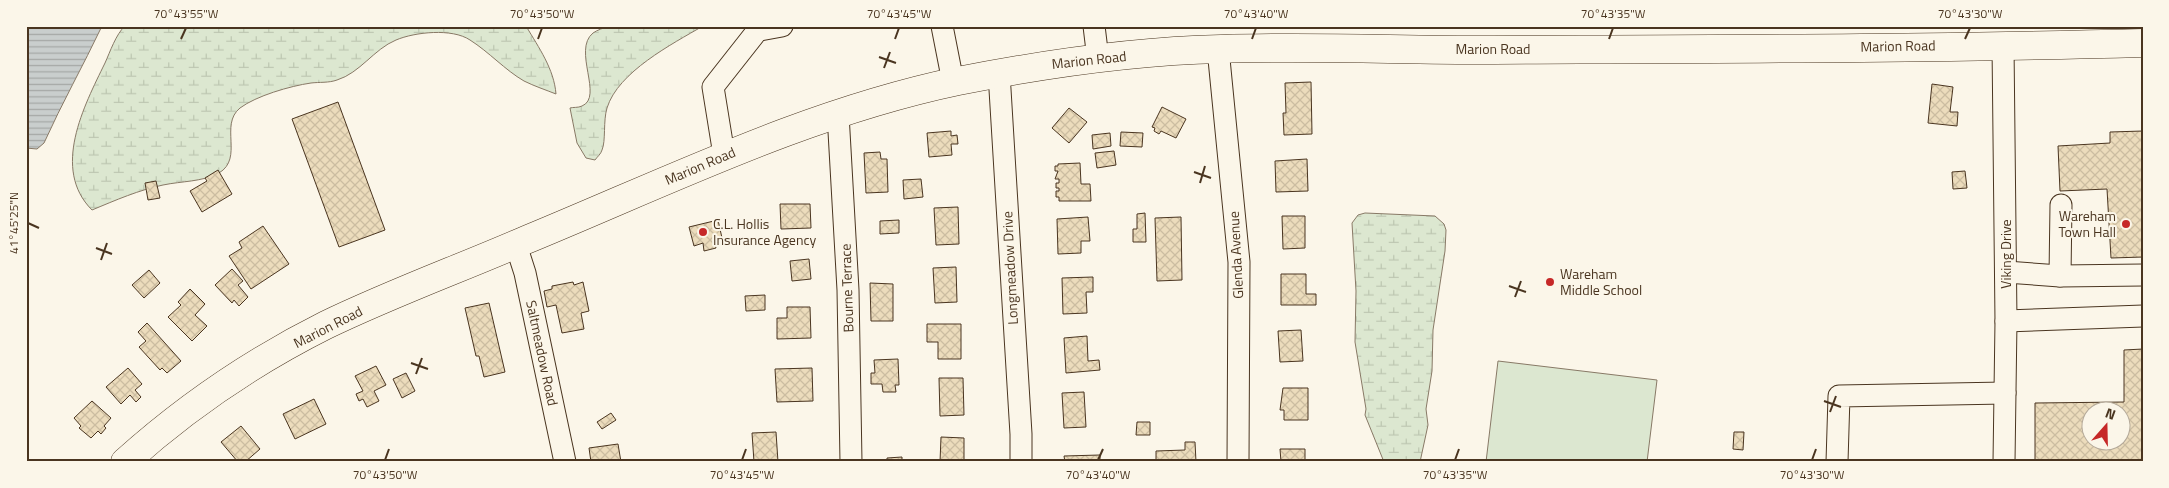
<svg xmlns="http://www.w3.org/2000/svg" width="2169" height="488" font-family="'Titillium Web',sans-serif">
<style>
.grass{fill:#dce7d0;stroke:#887966}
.wetland{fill:url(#wetland-marsh);stroke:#887966}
.water{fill:url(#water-rules);stroke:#887966}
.building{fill:url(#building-cross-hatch);stroke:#4a3520;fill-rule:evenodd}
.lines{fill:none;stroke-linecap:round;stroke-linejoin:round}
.minor-casing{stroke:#4a3520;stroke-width:23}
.major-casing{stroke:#4a3520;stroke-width:29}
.minor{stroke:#fbf6e9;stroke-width:21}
.major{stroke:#fbf6e9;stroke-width:28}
.ticks{fill:none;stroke:#4a3520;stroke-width:2}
.poi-dot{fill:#c62828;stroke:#fbf6e9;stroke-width:2}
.labels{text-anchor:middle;stroke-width:4;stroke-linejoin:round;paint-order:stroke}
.street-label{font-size:14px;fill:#4a3520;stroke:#fbf6e9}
.poi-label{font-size:14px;fill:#4a3520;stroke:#fbf6e9;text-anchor:start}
.neatline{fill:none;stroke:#4a3520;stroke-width:2}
.ticks-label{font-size:12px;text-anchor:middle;fill:#4a3520}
</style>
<defs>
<pattern id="wetland-marsh" width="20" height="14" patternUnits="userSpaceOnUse" patternTransform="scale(1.25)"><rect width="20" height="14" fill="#dce7d0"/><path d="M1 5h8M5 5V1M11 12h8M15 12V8" fill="none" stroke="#bec7b2"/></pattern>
<pattern id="water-rules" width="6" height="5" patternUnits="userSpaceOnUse" patternTransform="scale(1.25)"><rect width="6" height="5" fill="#c9cecd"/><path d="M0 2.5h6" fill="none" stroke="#a5a8a6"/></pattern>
<pattern id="building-cross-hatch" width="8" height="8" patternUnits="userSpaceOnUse" patternTransform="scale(1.25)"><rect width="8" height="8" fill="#ecdcbc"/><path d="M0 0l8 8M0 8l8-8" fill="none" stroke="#ccbda1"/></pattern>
</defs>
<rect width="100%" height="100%" fill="#fbf6e9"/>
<path class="grass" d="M1498,361l159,19 -10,82h-161z"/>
<g class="wetland">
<path d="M125,26h401c13,22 28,43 30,68 -10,-4 -22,-8 -32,-13 -19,-11 -35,-29 -54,-41 -18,-12 -55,-8 -74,0 -22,9 -36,33 -59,40 -8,3 -18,2 -26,3 -21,3 -55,13 -71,25 -21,17 4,50 -21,65 -17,9 -37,8 -56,12 -24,5 -47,15 -71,25 -41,-41 -8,-104 13,-147 5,-11 11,-29 20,-37z"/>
<path d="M608,26h95c-31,18 -85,46 -96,82 -4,13 -1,33 -5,42 -1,4 -5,7 -7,10l-9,-2 -9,-15 -7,-35c3,-1 8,0 12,-2 22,-9 -10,-56 11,-73 4,-3 11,-5 15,-7z"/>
<path d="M1365,213l70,3 9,8 2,6 -1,21 -12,79 -1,41 -6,38 2,16 -8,37h-36l-19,-47 1,-6 -11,-67 1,-51 -4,-68 6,-8z"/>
</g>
<path class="water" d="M26,26h76c-19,40 -40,77 -58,117l-7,6 -11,-1z"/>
<g class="building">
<path d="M1311,82l1,52 -28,1 -1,-22h3l-1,-30z"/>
<path d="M1932,84l21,3 -3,25h8l-1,14 -29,-3z"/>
<path d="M338,102l47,128 -46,17 -47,-128z"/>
<path d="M1162,107l24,12 -10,19 -15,-7 -2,3 -5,-3 1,-3 -3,-1z"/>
<path d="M1069,108l18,14 -18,21 -17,-15z"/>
<path d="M951,131v5l6,-1 1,9h-7l1,11 -23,2 -2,-24z"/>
<path d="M2143,131v126l-32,1 -4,-69 -47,2 -2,-45 52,-3v-11z"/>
<path d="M1121,132l22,1 -1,14 -22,-1z"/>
<path d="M1110,133l1,13 -18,3 -1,-14z"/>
<path d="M1114,151l2,14 -19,3 -2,-15z"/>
<path d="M880,152l1,7h6l1,33 -22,1 -2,-40z"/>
<path d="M1307,159l1,32 -32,1 -1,-31z"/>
<path d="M1080,163l1,21h9l1,17h-32v-4h-3v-6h3v-3h-3v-5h3v-4h-4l3,-8h-3v-5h3v-2z"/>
<path d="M218,170l14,24 -30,18 -12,-21 17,-10 -2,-3z"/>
<path d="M1965,171l2,17 -14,1 -1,-17z"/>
<path d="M921,179l2,18 -19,2 -1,-19z"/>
<path d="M156,181l4,17 -12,2 -3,-17z"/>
<path d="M780,204h30l1,24 -30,1z"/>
<path d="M958,207l1,37 -23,1 -2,-37z"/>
<path d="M1145,213l1,29h-13v-13h4v-15z"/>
<path d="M1282,216h23v32l-22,1z"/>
<path d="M1088,217l2,24h-9v12l-23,1 -1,-35z"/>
<path d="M1181,217l1,63 -25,1 -2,-63z"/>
<path d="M718,220l4,18 -8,2 2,8 -12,3 -1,-8 -9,3 -5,-19z"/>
<path d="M899,220v13l-19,1v-13z"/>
<path d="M263,226l26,38 -38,25 -22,-33 13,-8 -3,-6z"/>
<path d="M809,259l2,20 -19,2 -2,-20z"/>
<path d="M956,267l1,35 -22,1 -2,-35z"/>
<path d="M232,269l11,12 -5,4 10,12 -9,9 -5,-6 -2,3 -17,-18z"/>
<path d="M149,270l11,13 -16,15 -12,-13z"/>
<path d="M1281,274h25v20h10v11h-35z"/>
<path d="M1093,277v15h-7l1,21 -24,1 -1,-36z"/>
<path d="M573,282l1,3 9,-3 6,29 -8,2 3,16 -22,4 -6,-28 -9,2 -3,-16 8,-2v-3z"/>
<path d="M870,283l23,1v37h-22z"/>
<path d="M190,289l15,15 -10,11 12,11 -15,15 -24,-24 13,-12 -3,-3z"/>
<path d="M765,295v15l-19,1 -1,-15z"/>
<path d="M489,303l16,69 -21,5 -5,-21h-3l-11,-48z"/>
<path d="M787,307h23l1,31 -34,1v-21h10z"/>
<path d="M147,323l34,38 -14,12 -5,-5 -2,2 -21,-23 7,-6 -8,-9z"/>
<path d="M927,324h34v35h-23v-17h-11z"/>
<path d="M1301,330l2,31 -23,1 -2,-31z"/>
<path d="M1087,336l1,25 11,-1 1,10 -34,3 -2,-35z"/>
<path d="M2143,349v113h-22v-2h-86v-57l89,-1v-52zM2092,410h30v30h-30z"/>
<path d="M898,359l1,26h-4l1,7h-13l-1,-8h-11v-11h4l-1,-13z"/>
<path d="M376,366l10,19 -12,6 5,10 -12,6 -4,-8 -4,2 -3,-7 7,-3 -8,-15z"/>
<path d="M128,368l14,16 -7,6 6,7 -5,5 -6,-7 -9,9 -15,-17z"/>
<path d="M812,368l1,33 -36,1 -2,-33z"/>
<path d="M406,373l9,18 -13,7 -9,-19z"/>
<path d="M939,378h24l1,37 -24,1z"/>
<path d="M1283,388h25v32h-24v-10h-4z"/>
<path d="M1084,392l2,35 -22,1 -2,-35z"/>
<path d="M314,399l12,25 -31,15 -12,-25z"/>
<path d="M92,401l19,17 -7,8 2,2 -5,6 -3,-3 -7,7 -12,-10 2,-2 -7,-8z"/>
<path d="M611,413l5,7 -14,9 -5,-7z"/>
<path d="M1137,422h13v13h-14z"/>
<path d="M241,426l19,23 -15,13h-7l-17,-20z"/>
<path d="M776,432l2,30h-24l-2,-29z"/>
<path d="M1734,432h10l-1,18 -10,-1z"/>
<path d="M941,437l23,1v24h-24z"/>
<path d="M1185,442h10l1,20h-40v-11l29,-1z"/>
<path d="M618,444l3,18h-30l-2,-14z"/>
<path d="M1280,449h25v13h-24z"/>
<path d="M1100,455v7h-35l-1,-6z"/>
<path d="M902,457v5h-15v-4z"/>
</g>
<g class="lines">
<g class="minor-casing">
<g id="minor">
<path d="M942,26l11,56"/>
<path d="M1094,26l4,33"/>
<path d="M759,30l23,-4"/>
<path d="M2003,45l3,276 -2,141"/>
<path d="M1218,49l21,213 -1,200"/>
<path d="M999,73l22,361v28"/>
<path d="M838,114l10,176 3,172"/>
<path d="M724,155l-11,-68 48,-61"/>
<path d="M516,245l9,28 40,189"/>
<path d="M2006,272l54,4 83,-1"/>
<path d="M2060,276l1,-71"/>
<path d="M2006,321l137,-5"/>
<path d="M1837,462l2,-66 166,-3"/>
</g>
</g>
<g class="major-casing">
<path id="major" d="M125,462c60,-54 129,-101 201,-137 64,-31 130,-55 195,-83 144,-59 284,-129 437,-161 86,-17 175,-30 263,-32 88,-3 176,1 265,1 219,-1 438,-1 657,-7"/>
</g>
<use href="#minor" class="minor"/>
<use href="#major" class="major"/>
</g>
<path class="ticks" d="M181,39l5,-11M538,39l4,-11M895,39l4,-11M1252,39l4,-11M1609,39l4,-11M1965,39l5,-11M879,57l17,6M884,68l6,-16M1194,172l17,6M1200,183l5,-17M28,223l11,5M96,248l16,6M101,260l6,-17M1509,286l17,6M1515,297l6,-16M411,363l17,6M416,374l6,-16M1824,401l17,6M1830,412l6,-16M385,460l4,-11M742,460l4,-11M1098,460l5,-11M1455,460l4,-11M1812,460l4,-11"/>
<g class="poi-dot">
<circle cx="2126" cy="224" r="5"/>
<circle cx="703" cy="232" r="5"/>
<circle cx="1550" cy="282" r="5"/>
</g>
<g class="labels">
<g class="street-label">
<text transform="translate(1898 46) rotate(-1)" y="5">Marion Road</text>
<text x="1493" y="54">Marion Road</text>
<text transform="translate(1089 60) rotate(-6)" y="5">Marion Road</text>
<text transform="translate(700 166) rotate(-23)" y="5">Marion Road</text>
<text transform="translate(2006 254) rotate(-90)" y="5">Viking Drive</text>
<text transform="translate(1236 255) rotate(-93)" y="5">Glenda Avenue</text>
<text transform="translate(1010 268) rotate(-93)" y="5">Longmeadow Drive</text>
<text transform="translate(847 288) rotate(-92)" y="5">Bourne Terrace</text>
<text transform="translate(328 327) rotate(-27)" y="5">Marion Road</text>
<text transform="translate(542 353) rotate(78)" y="5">Saltmeadow Road</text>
</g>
<g class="poi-label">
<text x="2116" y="221" text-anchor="end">Wareham<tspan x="2116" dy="16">Town Hall</tspan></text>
<text x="713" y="229">C.L. Hollis<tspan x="713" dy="16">Insurance Agency</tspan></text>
<text x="1560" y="279">Wareham<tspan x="1560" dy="16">Middle School</tspan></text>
</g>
</g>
<rect width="2169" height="488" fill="none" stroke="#fbf6e9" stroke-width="55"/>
<g transform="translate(2106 426) rotate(20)"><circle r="24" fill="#fbf6e9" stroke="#b4a999"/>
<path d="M0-4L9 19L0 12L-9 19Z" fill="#c62828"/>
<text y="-8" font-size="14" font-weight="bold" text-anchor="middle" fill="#4a3520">N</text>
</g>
<rect x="28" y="28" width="2114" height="432" class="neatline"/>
<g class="ticks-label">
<text x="186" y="18">70°43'55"W</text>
<text x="542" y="18">70°43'50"W</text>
<text x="899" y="18">70°43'45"W</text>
<text x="1256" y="18">70°43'40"W</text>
<text x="1613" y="18">70°43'35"W</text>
<text x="1970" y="18">70°43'30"W</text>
<text transform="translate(14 223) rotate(-90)" y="4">41°45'25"N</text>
<text x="385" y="479">70°43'50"W</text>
<text x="742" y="479">70°43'45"W</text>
<text x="1098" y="479">70°43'40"W</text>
<text x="1455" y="479">70°43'35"W</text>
<text x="1812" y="479">70°43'30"W</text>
</g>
</svg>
